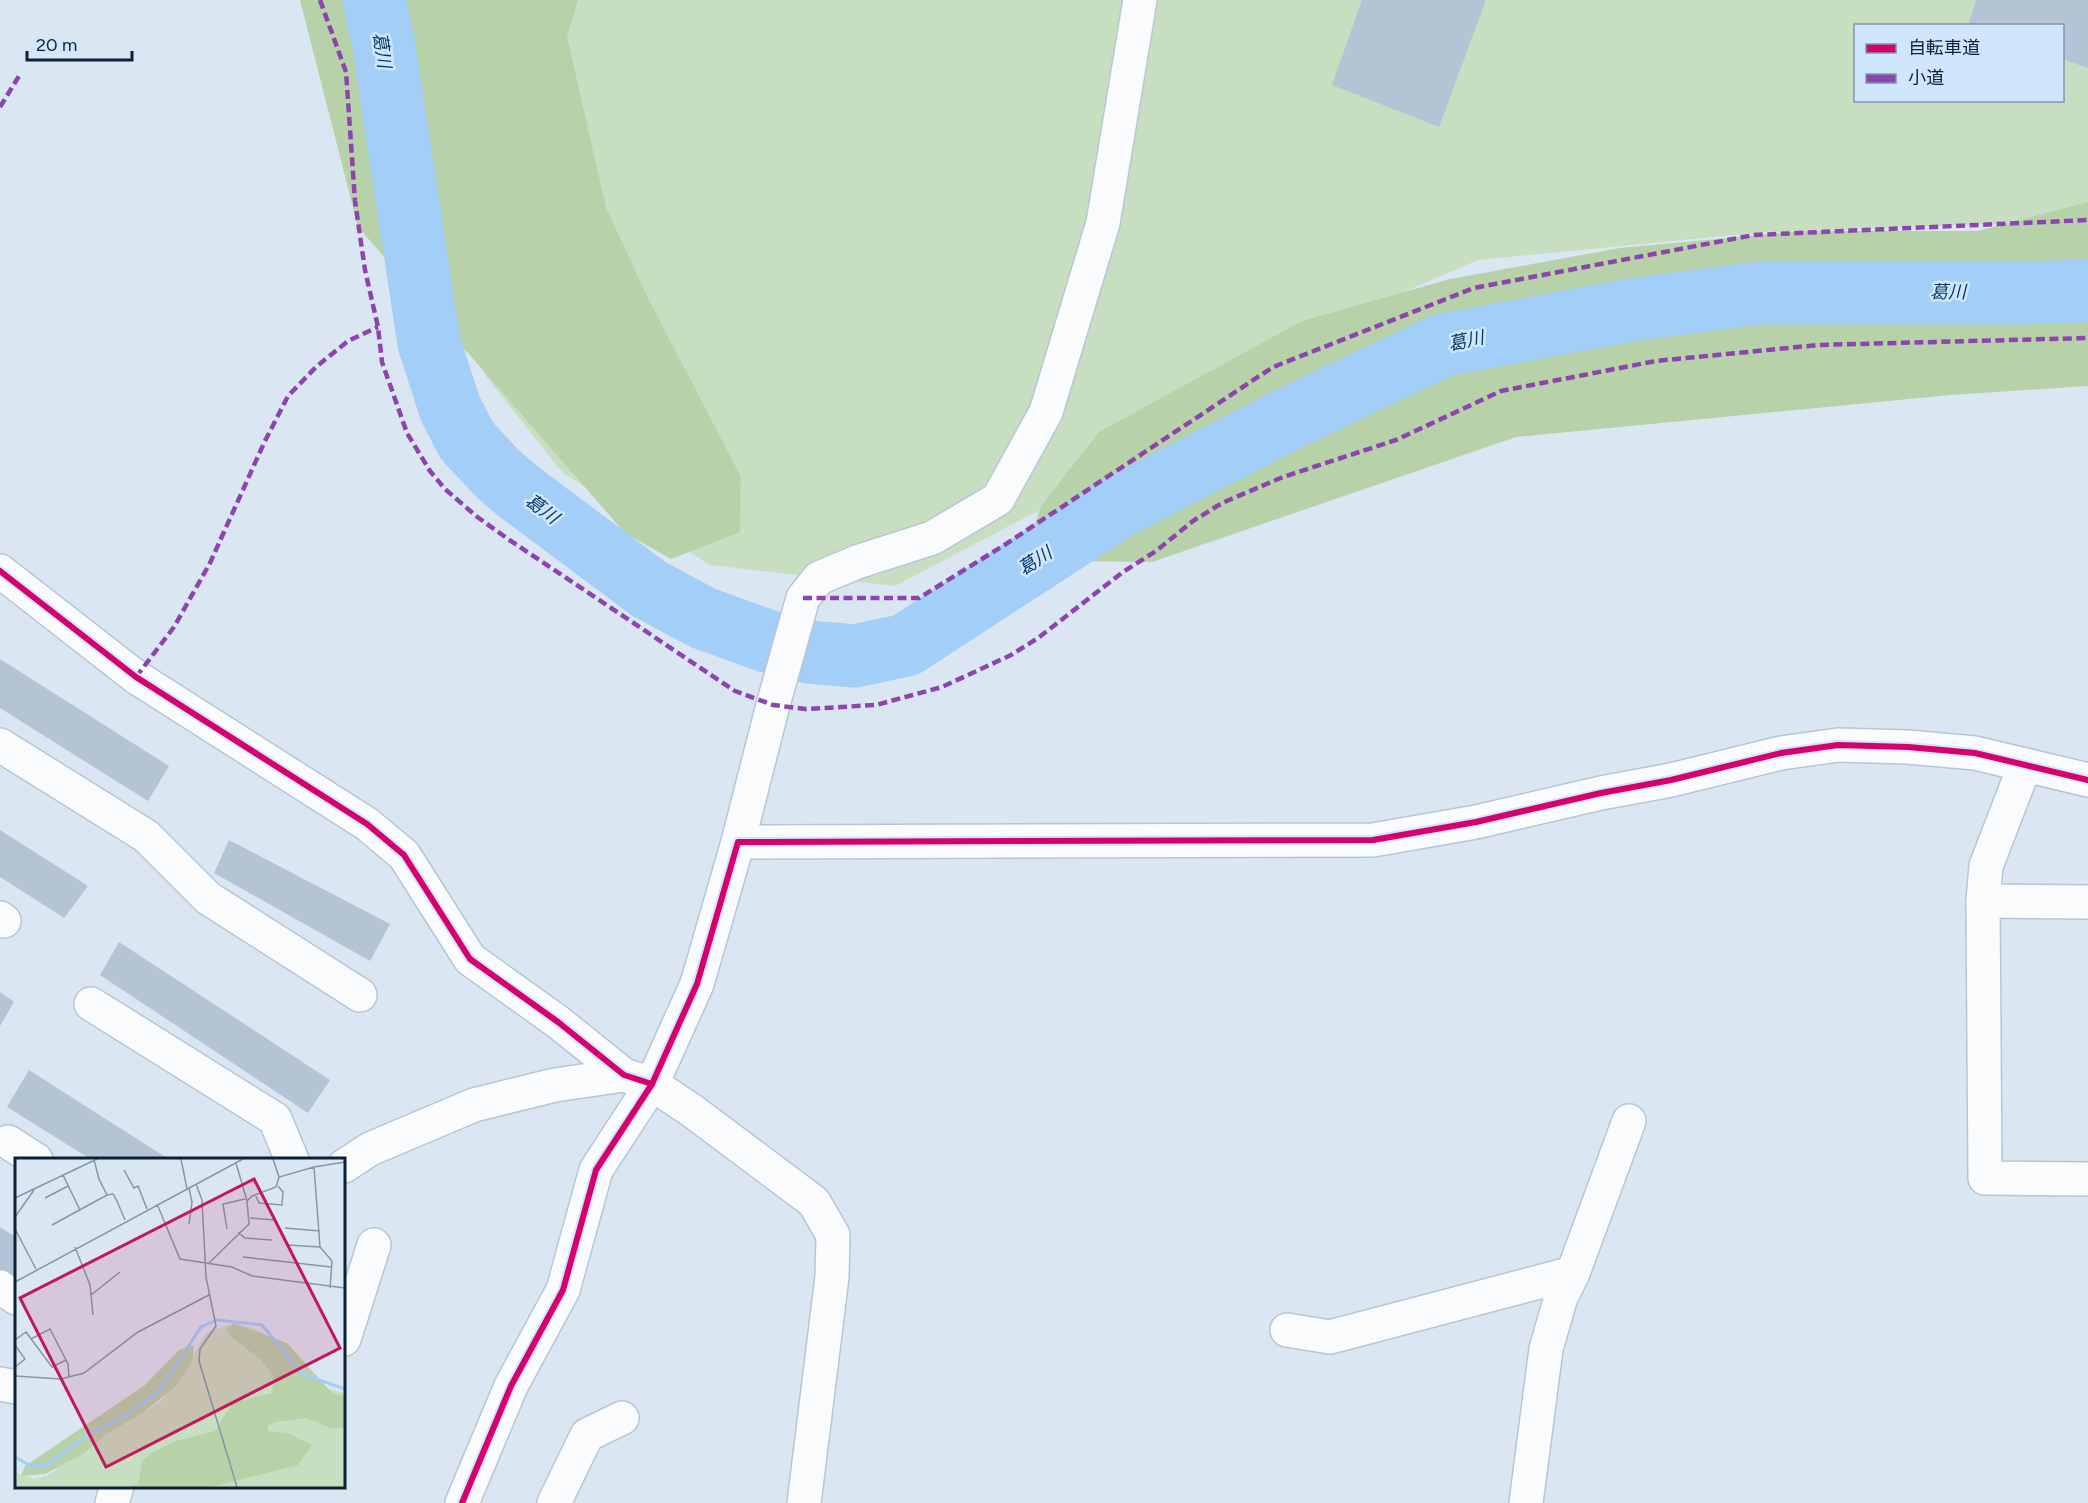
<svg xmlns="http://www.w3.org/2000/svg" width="2088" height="1503" font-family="Figtree,'Noto Sans JP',sans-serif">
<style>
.green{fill:#c7dfc0;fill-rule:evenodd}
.forest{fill:#b7d2a9}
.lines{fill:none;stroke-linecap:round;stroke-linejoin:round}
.river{stroke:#a3cef8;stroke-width:63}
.building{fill:#b4c4d5}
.minor-casing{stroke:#b6c6d8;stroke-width:36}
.minor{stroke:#f9fbfd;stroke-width:33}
.quiet{stroke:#8e44ad;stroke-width:4.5;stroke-dasharray:9 4.5;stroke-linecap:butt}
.cycleway-casing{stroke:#cfe6fd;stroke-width:10}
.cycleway{stroke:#d6006c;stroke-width:6}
.labels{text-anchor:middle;stroke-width:5;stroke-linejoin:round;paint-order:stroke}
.water-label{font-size:18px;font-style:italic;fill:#023863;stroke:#cfe6fd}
.inset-river{fill:none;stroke:#a3cef8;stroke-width:3}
.inset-road{fill:none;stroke:#8797a7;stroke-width:1.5}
.view{fill:#c2185b;fill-opacity:0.15;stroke:#c2185b;stroke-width:3}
.inset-edge{fill:none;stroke:#0a2137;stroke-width:3}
</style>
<rect width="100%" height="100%" fill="#dae6f2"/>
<path class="green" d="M411,0h1677v221l-322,11 -288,28 -213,92 -193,141 -177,93 -185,-21 -147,-92 -78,-98 -32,-138zM1856,26h206v74h-206z"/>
<g class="forest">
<path d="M300,0h278l-11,36 39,172 43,92 92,177 -1,55 -69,27 -46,-26 -267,-306z"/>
<path d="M2088,202v184l-138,9 -434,42 -364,125 -83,-1 -42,-14 14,-41 58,-74 203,-111 148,-42 170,-31 183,-17h175z"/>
</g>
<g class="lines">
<path class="river" d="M374,0l9,41 46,302 21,65 17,33 31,33 21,18 130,97 54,29 64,23 41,11 47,4 51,-11 214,-139 164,-85 159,-76 187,-35 129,-17h268l61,-2"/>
</g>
<g class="building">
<path d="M1362,0h124l-47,127 -107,-42z"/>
<path d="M1976,0h112v68l-26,-9v-33h-94z"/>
<path d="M0,659l169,107 -21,35 -148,-93z"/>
<path d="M0,830l88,56 -24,32 -64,-41z"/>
<path d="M229,840l161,84 -20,37 -156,-88z"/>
<path d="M119,942l211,138 -22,33 -208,-138z"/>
<path d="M0,992l14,10 -14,24z"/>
<path d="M29,1070l141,90h-78l-85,-53z"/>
<path d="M0,1227l16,10v45l-16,-10z"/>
</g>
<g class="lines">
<g class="minor-casing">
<g id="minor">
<path d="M0,571l136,106 231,147 37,31 66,104 88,63 66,53 28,9 39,26 123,92 19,33 -1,42 -28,226"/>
<path d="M0,745l146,91 62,62 152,97"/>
<path d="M2025,765l-39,101 -3,35 2,277 103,1"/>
<path d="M738,842l635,-2 103,-18 125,-29 70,-13 110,-27 57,-8 70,2 67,6 113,27"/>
<path d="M1983,901l105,1"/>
<path d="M0,918l4,3"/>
<path d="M91,1004l184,115 17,41"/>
<path d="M8,1142l28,18"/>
<path d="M344,1166l26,-17 104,-44 81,-20 69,-10"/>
<path d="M0,1287l16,11"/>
<path d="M1287,1330l43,7 243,-64"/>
<path d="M344,1339l30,-94"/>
<path d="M0,1384l16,3"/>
<path d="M112,1503l5,-17"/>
<path d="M462,1503l49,-117 52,-96 33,-120 56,-86 45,-100 41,-142 35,-137 30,-107 16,-20 38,-16 75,-24 66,-39 48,-87 57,-189 37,-223"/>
<path d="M554,1503l33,-68 35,-17"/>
<path d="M1526,1503l20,-154 15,-52 12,-24 56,-152"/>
</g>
</g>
<use href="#minor" class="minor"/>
<g class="quiet">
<path d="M320,0l26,72 9,129 10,69 13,57 4,35 25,71 23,38 15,18 31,27 32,23 227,152 38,14 32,4 71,-4 66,-18 69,-32 27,-17 85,-66 33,-21 37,-30 29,-18 61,-26 113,-37 105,-49 155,-30 162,-16 270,-7"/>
<path d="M0,107l19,-31"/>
<path d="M803,598h116l87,-54 267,-177 201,-79 280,-53 334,-15"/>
<path d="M136,677l38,-50 36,-64 54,-120 24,-47 29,-30 31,-25 30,-14"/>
</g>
<g class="cycleway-casing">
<g id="cycleway">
<path d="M0,571l136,106 231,147 37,31 66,104 88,63 66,53 28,9"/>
<path d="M462,1503l49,-117 52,-96 33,-120 56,-86 45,-100 41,-142 635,-2 103,-18 125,-29 70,-13 110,-27 57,-8 70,2 67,6 113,27"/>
</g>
</g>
<use href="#cycleway" class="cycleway"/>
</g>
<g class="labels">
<g class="water-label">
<text transform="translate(382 50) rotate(81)" y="6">葛川</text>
<text x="1948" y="298">葛川</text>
<text transform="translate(1466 341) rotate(-12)" y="6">葛川</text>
<text transform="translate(542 509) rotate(37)" y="6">葛川</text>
<text transform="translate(1035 561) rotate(-33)" y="6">葛川</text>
</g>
</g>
<g transform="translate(15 1158)">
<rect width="330" height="330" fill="#dae6f2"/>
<path d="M213,167l22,2 14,6 49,52 32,8v94h-330v-15l20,7 14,-4 35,-28 75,-44 19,-23 28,-47z" fill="#c7dfc0"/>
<path d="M218,165l54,20 46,51 12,2v32h-14l-25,-10 -30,4 -8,3v6l20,2 24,12 -14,20 -87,22h-82l9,-3 4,-23 11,-9 23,-11 39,-10 18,-29 39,-9 2,-17 -14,-17 -30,-23 -3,-6zM179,187l-2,17 -16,24 -32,26 -39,23 -22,19 -38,20 -24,2 4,-10 120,-81 34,-35z" fill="#b7d2a9"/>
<path class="inset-river" d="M0,299l16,9 16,-1 38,-28 41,-22 33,-24 42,-64 16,-7 45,5 40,49 43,15"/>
<path class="inset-road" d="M166,1l6,30M258,1l6,18M79,2l5,19 8,16 6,-1 4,7 8,19M221,5l11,38 5,-5 24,-9 3,-10 35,-10 6,80 12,14 -2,27M299,9l31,-5M109,12l10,18 4,-2 9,23M48,17l17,35M181,26l6,16 4,77 10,49 -16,23 -1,12 38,126M174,30l3,14 -3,22M240,36l4,9 23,2 1,-13 -5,-6M0,40l82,-39M30,40l23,-12M142,46l23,55 52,8 20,9 93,12M0,59l19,-27M235,60l24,2M37,67l55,-30M270,70l35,3M0,71l21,40M212,71l-4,-25 22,-5M223,74l7,6 27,2M272,87l33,2M60,89l15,38 3,30M228,99l88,10M194,105l40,-39 -2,-23M0,124l228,-123M76,137l29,-23M16,181l19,-10 18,35 1,13M0,182l11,-8 26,35 14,-7M0,187l10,14 -10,8M0,218l46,3 23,-6 54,-41 71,-37"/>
<path class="view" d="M239,21l86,169 -234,119 -86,-169z"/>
<rect width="330" height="330" class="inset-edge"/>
</g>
<rect x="1854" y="24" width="210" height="78" fill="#cfe6fd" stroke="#8097ae" stroke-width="1.5"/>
<rect x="1866" y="44" width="30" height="9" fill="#d6006c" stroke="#8097ae" stroke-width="1.5"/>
<text x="1908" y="54" font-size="18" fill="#0a2137">自転車道</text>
<rect x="1866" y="74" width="30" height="9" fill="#8e44ad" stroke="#8097ae" stroke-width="1.5"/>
<text x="1908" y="84" font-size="18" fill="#0a2137">小道</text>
<path d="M27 51v9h105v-9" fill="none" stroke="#0a2137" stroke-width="3"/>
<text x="36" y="51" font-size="18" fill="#0a2137" stroke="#cfe6fd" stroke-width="4.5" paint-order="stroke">20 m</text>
</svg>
